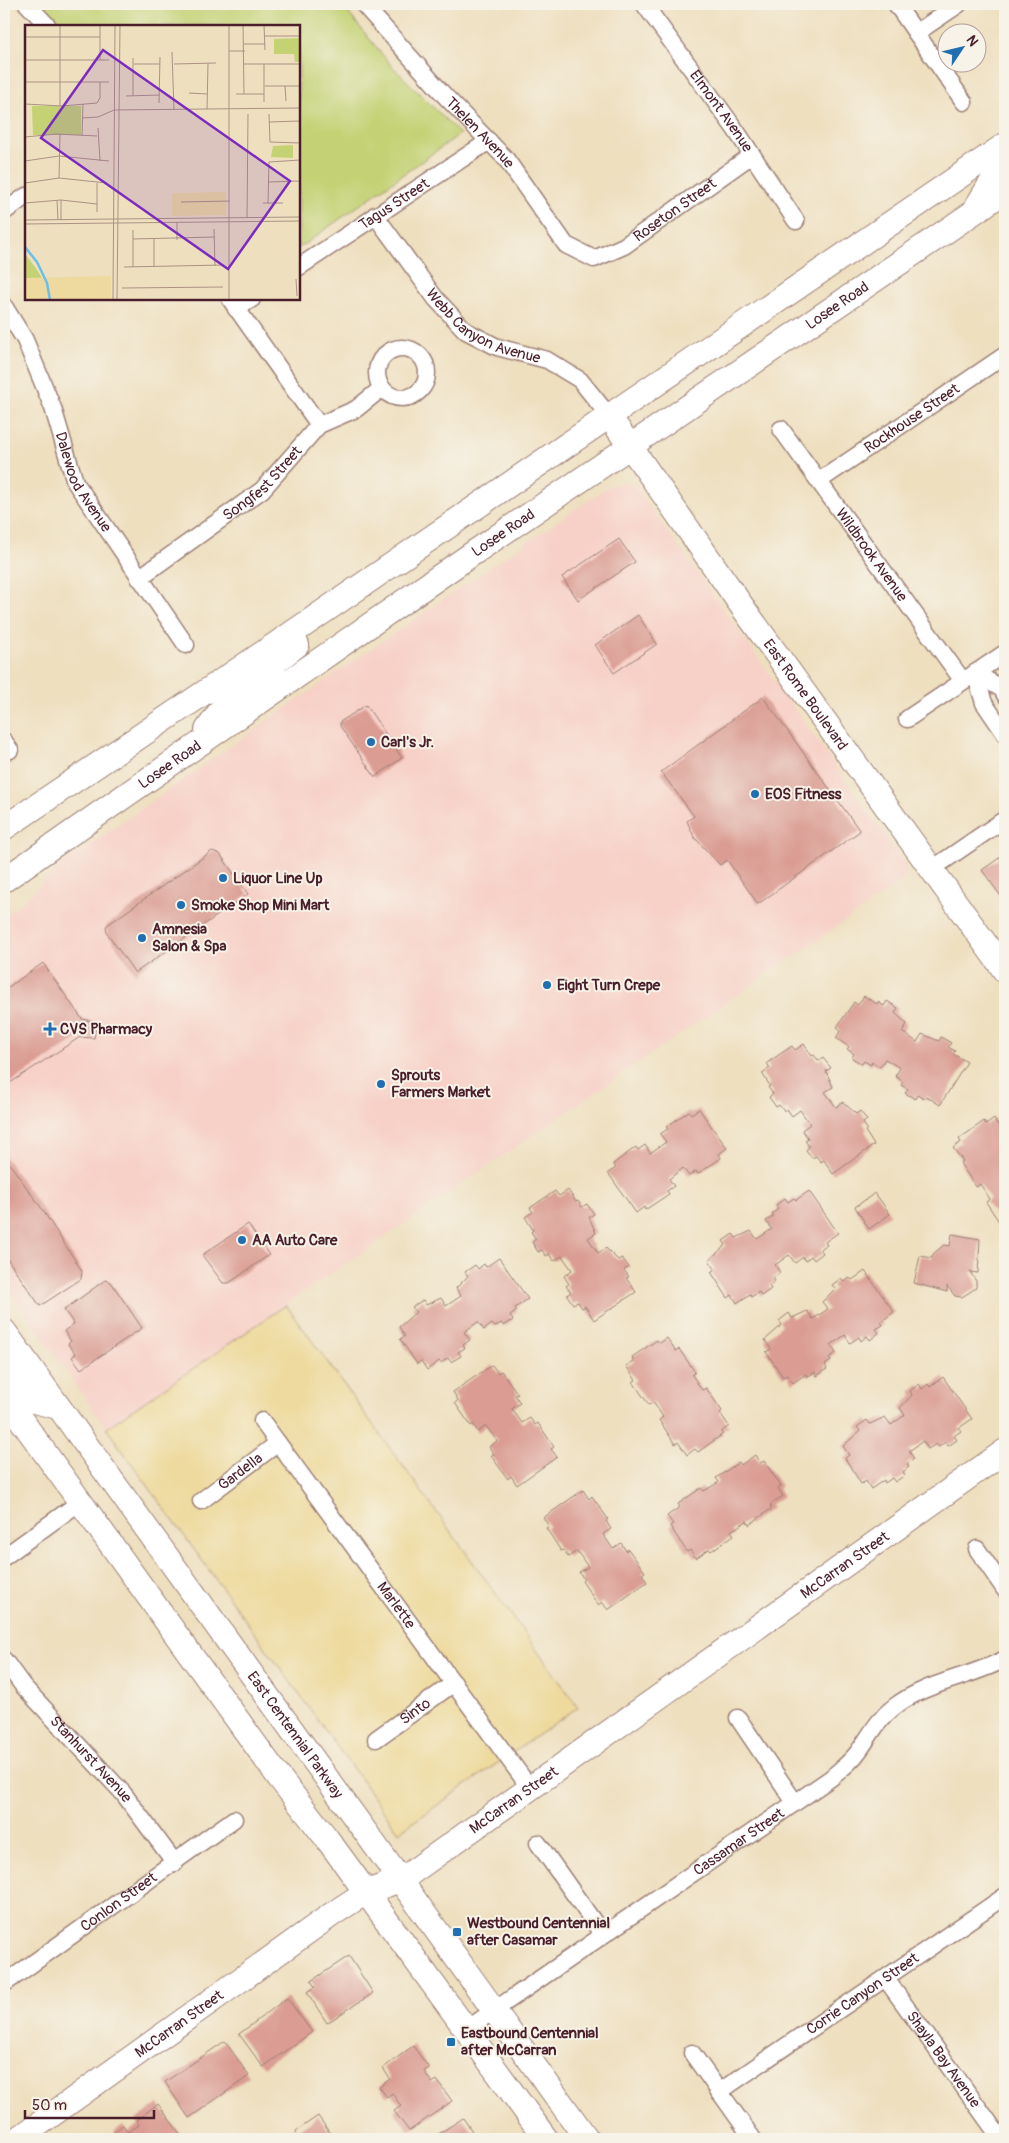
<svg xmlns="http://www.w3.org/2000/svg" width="1009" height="2143" font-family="Pangolin,sans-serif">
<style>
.built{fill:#f7d1c8}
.green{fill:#c4d274;stroke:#877850}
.sand{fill:#eeda9e;stroke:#9c7c64}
.building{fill:#da9c93}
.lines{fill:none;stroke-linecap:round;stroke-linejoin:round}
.street-casing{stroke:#9c7f75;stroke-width:19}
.secondary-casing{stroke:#9c7f75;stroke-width:26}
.street{stroke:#fff;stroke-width:16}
.secondary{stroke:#fff;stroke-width:24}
.poi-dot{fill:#1f6fb2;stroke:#f7f3e8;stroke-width:2}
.labels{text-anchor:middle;stroke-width:4;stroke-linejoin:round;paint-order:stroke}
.street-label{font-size:15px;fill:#4a1f2b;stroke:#f7f3e8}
.poi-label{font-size:15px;font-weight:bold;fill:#4a1f2b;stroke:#f7f3e8;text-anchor:start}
.inset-river{fill:none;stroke:#6cbfe8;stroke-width:2.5}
.inset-road{fill:none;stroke:#ac9284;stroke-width:1}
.view{fill:#7b2cbf;fill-opacity:0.15;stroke:#7b2cbf;stroke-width:2.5}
.inset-edge{fill:none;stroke:#4a1f2b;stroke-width:2.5}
</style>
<rect width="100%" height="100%" fill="#f7f3e8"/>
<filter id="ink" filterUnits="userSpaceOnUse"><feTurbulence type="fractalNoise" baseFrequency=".02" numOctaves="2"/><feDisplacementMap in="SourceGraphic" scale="10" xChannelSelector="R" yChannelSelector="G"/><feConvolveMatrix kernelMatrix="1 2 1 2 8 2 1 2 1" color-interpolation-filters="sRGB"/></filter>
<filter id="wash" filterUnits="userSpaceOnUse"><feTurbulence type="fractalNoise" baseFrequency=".0096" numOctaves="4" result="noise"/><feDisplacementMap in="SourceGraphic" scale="20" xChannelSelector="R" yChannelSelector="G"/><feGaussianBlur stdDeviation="1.12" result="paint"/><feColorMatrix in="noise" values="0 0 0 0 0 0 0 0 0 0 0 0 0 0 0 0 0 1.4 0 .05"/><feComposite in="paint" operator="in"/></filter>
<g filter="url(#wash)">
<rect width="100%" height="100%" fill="#eedfbf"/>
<path class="built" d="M625,483l10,3 271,379v14l-800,549 -102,-145v-367l17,-13 45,-42 273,-190 270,-185z"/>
<path class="green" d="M41,4h300l49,60 70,70 -161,114v-222h-236z"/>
<path class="sand" d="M286,1305l292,402 -179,125 -293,-404z"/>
<g id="blocks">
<g class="building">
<path d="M619,539l16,23 -57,38 -16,-23z"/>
<path d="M638,615l19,29 -43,29 -19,-28z"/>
<path d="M763,697l97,134 -102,73 -31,-44 -7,5 -26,-28 -7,-16 7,-5 -33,-44z"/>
<path d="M366,705l36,53 -27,19 -35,-51v-4z"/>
<path d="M212,851l8,3 28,40 -113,79 -28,-40 -1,-7z"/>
<path d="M1005,854v48l-23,-32z"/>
<path d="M43,963l39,56 15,3 -3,16 -14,-1 -76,50v-97z"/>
<path d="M864,996l13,8 1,-2 6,4 3,-5 11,7 -3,5 12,11 -5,8 15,10 5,-8 17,7 2,-4 10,6 -3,4 7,4 -2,3 14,8 -27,43 -14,-9 -2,3 -7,-4 -2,4 -10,-6 3,-4 -7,-4 2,-3 -8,-6 5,-8 -15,-9 -5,8 -8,-5 -1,3 -7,-4 -2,3 -10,-6 2,-4 -7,-5 2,-2 -13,-9 5,-8 -4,-3 17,-25 4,3z"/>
<path d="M804,1044l8,12 2,-1 5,6 4,-3 8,10 -5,3 7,16 -8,5 11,15 7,-5 13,12 4,-3 7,9 -4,3 4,6 -2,2 9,14 -41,29 -9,-14 -3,2 -5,-6 -4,2 -6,-8 3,-3 -4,-7 3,-2 -6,-8 8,-6 -10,-14 -8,6 -5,-7 -3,2 -5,-6 -3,2 -7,-10 4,-3 -5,-7 2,-1 -8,-13 8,-5 -3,-5 25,-17 3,4z"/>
<path d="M699,1109l28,39 -8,6 2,4 -23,16 -2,-3 -7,5 -6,-8 -14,11 5,7 -7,5 2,3 -24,16 -1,-3 -8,6 -28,-40 8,-5 -3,-4 23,-17 2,3 7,-5 5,8 16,-11 -6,-8 8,-5 -2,-2 23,-16 2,3z"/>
<path d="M994,1119l9,14 2,-1v91l-3,3 -16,-24 4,-3 -10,-15 -4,3 -16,-24 3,-2 -10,-13 8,-6 -2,-3 25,-18 2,4z"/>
<path d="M4,1156l36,50 42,65 -1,8 -41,27 -36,-52z"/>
<path d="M568,1190l8,12 2,-1 4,6 5,-3 7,10 -5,3 7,16 -8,5 10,15 8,-5 12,12 4,-2 7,9 -5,3 5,7 -3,1 10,14 -42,28 -9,-14 -3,2 -4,-6 -5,2 -6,-9 4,-3 -5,-6 3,-2 -5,-8 8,-6 -10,-14 -8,5 -5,-7 -3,2 -4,-6 -4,2 -6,-10 4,-3 -5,-7 2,-2 -8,-13 8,-5 -3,-4 25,-17 4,5z"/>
<path d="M809,1191l29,42 -13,9 2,3 -7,4 3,4 -9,7 -3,-4 -6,5 -2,-4 -8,6 -6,-8 -14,10 5,8 -7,5 2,3 -6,5 2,3 -10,7 -2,-4 -8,5 -1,-3 -13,9 -5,-8 -4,3 -17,-26 4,-3 -6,-9 17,-15 -3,-4 10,-7 3,4 15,-7 6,8 15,-10 -6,-8 8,-5 -2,-2 6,-5 -2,-4 9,-7 3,4 6,-4 2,2z"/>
<path d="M875,1193l15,21 -21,15 -14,-22z"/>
<path d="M248,1224l21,31 -40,28h-6l-21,-28z"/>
<path d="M952,1234l28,5 -2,34 -8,-1 6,9v7l-14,9 -7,-1 -8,-10v6l-33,-9 6,-27 12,2 1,-4 11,-9 6,1z"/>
<path d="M499,1258l29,41 -13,9 2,3 -7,5 3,4 -9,6 -3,-3 -6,4 -3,-3 -8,6 -6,-8 -14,10 6,8 -7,5 2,3 -7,4 3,4 -10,6 -3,-4 -7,5 -2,-2 -12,9 -6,-9 -4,3 -17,-25 5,-3 -6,-9 17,-15 -4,-5 11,-7 3,5 15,-7 5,8 15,-10 -5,-8 12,-12 -3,-4 10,-7 3,4 6,-5 2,3z"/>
<path d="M865,1271l29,41 -13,10 2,3 -7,4 3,4 -9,7 -3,-4 -6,5 -2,-4 -9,6 -5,-8 -14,10 5,8 -7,5 2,3 -6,4 2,4 -10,7 -2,-4 -8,5 -1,-3 -13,9 -6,-8 -4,2 -17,-25 5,-3 -6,-9 17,-15 -3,-4 10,-8 3,5 15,-7 6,8 15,-10 -6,-7 13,-13 -3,-4 9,-7 3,4 6,-4 2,2z"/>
<path d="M105,1280l6,2 31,46 -61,41 -9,-12 4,-3 -8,-10 3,-3 -7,-10 10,-7 -10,-14z"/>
<path d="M667,1338l9,13 3,-2 16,23 -3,3 10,15 4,-2 16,23 -2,2 9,13 -8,6 2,2 -25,18 -3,-3 -8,6 -9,-13 -3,2 -16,-24 4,-3 -10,-15 -4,3 -16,-23 3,-2 -10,-14 8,-5 -2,-4 25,-17 3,3z"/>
<path d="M492,1365l6,8 3,-2 17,23 -3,1 5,8 -8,6 10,14 8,-5 5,7 3,-2 16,24 -3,2 6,8 -40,28 -6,-9 -3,3 -17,-23 3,-2 -5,-7 8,-6 -11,-15 -8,6 -5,-8 -2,2 -16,-23 3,-3 -5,-8z"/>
<path d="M943,1377l29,42 -13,9 2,3 -7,5 3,4 -9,6 -3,-4 -6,5 -3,-3 -8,5 -5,-8 -14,10 5,8 -7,5 2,3 -6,5 2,3 -10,7 -3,-4 -7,5 -1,-3 -13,9 -5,-8 -5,3 -16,-26 4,-3 -6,-9 17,-15 -3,-4 10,-7 3,4 15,-7 6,8 14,-10 -5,-7 12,-13 -2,-4 9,-7 3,5 6,-5 2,3z"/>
<path d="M755,1455l5,8 4,-2 17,25 -3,2 5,8 -13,9 2,3 -23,17 -2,-4 -16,10 3,4 -23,16 -2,-2 -13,9 -6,-8 -3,2 -17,-26 3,-2 -6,-8 13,-9 -2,-3 23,-16 3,3 15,-9 -3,-4 23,-16 2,3z"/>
<path d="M583,1490l6,9 3,-3 16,23 -2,2 5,8 -8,5 10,15 8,-6 5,8 2,-2 17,23 -3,2 5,8 -39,28 -6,-8 -4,3 -16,-24 2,-2 -5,-7 9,-5 -11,-16 -9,6 -4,-7 -3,1 -15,-23 3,-2 -6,-8z"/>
<path d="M349,1956l24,37 -46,30 -20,-31 8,-5 -4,-6z"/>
<path d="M287,1998l25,34 -49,35 -24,-33z"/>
<path d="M225,2041l24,35 -60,42 -24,-36z"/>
<path d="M413,2046l16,22 -5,3 8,12 5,-3 15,21 -43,30 -15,-20 7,-5 -9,-13 -5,4 -8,-10 11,-8 -7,-11z"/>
<path d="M158,2104l26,35h-70l3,-2 -3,-5 9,-7 5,7 11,-7 -3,-5z"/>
<path d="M318,2116l16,23h-46l9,-6 -1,-2z"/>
<path d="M463,2118l13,19 -3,2h-42z"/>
</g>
</g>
</g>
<g filter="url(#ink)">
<use href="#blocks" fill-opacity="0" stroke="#9c7f75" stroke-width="1"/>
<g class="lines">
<g class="street-casing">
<g id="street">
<path d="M27,4l21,22"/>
<path id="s1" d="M363,4l82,92 61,63 60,86 28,14 30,-13 128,-91"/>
<path id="s2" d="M644,4l91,125 61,92"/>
<path d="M896,4l68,98"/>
<path d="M916,33l43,-29"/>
<path d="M4,212l22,-16"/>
<path id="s3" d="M375,215l61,84 30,32 31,16 50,13 33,20 29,36"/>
<path id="s4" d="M299,267l190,-126"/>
<path d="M230,299l89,126"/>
<path id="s5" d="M4,306l21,34 28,68 22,74 111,163"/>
<path d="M236,309l16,-10"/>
<circle cx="402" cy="373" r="25"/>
<path id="s6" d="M781,429l182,252"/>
<path id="s7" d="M819,481l186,-126"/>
<path id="s8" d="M139,578l123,-88 57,-65 37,-16 26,-21"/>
<path d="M975,673l9,30 21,31"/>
<path d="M975,673l27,16 3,6"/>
<path d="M907,719l98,-66"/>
<path d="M4,741l6,9"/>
<path d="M932,869l73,-50"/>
<path id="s9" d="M262,1421l268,367"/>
<path id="s10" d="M201,1501l77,-58"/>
<path d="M977,1549l28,41"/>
<path d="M4,1557l76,-55"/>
<path id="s11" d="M4,1660l19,26 100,107 52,70"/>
<path d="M738,1718l56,83"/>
<path id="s12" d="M376,1739l78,-56"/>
<path d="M538,1843l65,92"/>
<path id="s13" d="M886,1979l115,160"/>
<path id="s14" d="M4,1984l230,-165"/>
<path id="s15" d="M467,2029l364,-251c9,-8 20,-16 27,-26 12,-16 20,-33 36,-45 32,-25 75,-29 111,-48"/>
<path d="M692,2053l61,86"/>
<path id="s16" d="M719,2092l286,-196"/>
</g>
</g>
<g class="secondary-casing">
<g id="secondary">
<path d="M977,206l19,-31 9,-7"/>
<path id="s17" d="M609,416l137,196 259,359"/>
<path d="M258,701l17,-39 22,-17"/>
<path d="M207,730l23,-33 16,-13 12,-23"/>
<path d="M4,828l259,-175 742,-508"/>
<path id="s18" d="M4,880l465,-324 536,-365"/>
<path id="s19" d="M4,1331l583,808"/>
<path d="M4,1364l26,36 28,7"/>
<path d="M4,1396l274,380 50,64 218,299"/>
<path id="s20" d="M18,2139l313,-224 35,-23 35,-12 604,-429"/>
</g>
</g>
<use href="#street" class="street"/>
<use href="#secondary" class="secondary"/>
</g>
</g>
<g class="poi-dot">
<circle cx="371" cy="742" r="5"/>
<circle cx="755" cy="794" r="5"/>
<circle cx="223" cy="878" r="5"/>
<circle cx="181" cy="905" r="5"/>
<circle cx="142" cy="938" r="5"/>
<circle cx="547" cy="985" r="5"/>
<path d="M47.5 1021.5h5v5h5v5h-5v5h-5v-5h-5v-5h5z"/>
<circle cx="381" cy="1084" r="5"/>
<circle cx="242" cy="1240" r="5"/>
<rect x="452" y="1927" width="10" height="10" rx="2.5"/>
<rect x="446" y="2037" width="10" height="10" rx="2.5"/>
</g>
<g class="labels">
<g class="street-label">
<text dy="5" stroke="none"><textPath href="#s2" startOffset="132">Elmont Avenue</textPath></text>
<text dy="5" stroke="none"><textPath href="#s1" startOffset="174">Thelen Avenue</textPath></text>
<text dy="5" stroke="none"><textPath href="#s4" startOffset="114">Tagus Street</textPath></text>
<text dy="5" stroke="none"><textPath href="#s1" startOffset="442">Roseton Street</textPath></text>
<text dy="5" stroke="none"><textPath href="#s18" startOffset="1012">Losee Road</textPath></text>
<text dy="5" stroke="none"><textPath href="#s3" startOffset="160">Webb Canyon Avenue</textPath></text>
<text dy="5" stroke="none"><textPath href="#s7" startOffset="112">Rockhouse Street</textPath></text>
<text dy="5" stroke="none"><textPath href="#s5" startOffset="194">Dalewood Avenue</textPath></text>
<text dy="5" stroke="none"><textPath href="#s8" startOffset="156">Songfest Street</textPath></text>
<text dy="5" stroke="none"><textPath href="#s18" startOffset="608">Losee Road</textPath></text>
<text dy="5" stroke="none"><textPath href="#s6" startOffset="155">Wildbrook Avenue</textPath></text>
<text dy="5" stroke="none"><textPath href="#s17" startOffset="341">East Rome Boulevard</textPath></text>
<text dy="5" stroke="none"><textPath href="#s18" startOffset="202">Losee Road</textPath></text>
<text dy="5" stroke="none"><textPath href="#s10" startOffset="49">Gardella</textPath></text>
<text dy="5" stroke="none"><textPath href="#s20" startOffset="1008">McCarran Street</textPath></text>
<text dy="5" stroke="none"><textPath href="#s9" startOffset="228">Marlette</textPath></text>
<text dy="5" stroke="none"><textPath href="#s12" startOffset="48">Sinto</textPath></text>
<text dy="5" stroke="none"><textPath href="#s19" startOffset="498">East Centennial Parkway</textPath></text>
<text dy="5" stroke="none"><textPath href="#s11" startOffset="132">Stanhurst Avenue</textPath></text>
<text dy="5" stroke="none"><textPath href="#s20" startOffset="602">McCarran Street</textPath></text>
<text dy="5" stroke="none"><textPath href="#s15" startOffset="330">Cassamar Street</textPath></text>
<text dy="5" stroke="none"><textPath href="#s14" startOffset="141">Conlon Street</textPath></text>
<text dy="5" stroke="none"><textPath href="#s16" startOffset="174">Corrie Canyon Street</textPath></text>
<text dy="5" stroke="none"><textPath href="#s20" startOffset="198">McCarran Street</textPath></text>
<text dy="5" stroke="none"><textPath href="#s13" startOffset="99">Shayla Bay Avenue</textPath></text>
</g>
<g class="poi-label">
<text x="381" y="747">Carl's Jr.</text>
<text x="765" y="799">EOS Fitness</text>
<text x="233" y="883">Liquor Line Up</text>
<text x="191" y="910">Smoke Shop Mini Mart</text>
<text x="152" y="934">Amnesia<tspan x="152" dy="17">Salon &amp; Spa</tspan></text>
<text x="557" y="990">Eight Turn Crepe</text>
<text x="60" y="1034">CVS Pharmacy</text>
<text x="391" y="1080">Sprouts<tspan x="391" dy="17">Farmers Market</tspan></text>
<text x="252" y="1245">AA Auto Care</text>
<text x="467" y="1928">Westbound Centennial<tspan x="467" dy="17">after Casamar</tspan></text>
<text x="461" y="2038">Eastbound Centennial<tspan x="461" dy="17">after McCarran</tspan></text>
</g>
</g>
<g transform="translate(25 25)">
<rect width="275" height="275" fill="#eedfbf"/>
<path d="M275,13v24h-5l-1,-8h-20v-15zM7,81h49v29h-48zM268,120v13l-22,-1 2,-11zM0,229l10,13 7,11h-17z" fill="#c4d274"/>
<path d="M201,167v23l-54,1v-23zM86,251v24h-86v-22z" fill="#eeda9e"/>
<path class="inset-river" d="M0,222l12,15M12,237l10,21 3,17"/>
<path class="inset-road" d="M35,0v81M218,0l1,69M239,0l1,25M240,11h35M0,12h75M219,19h21M204,26h16M147,27l2,58M0,35h84M75,35v-35M109,39h26M149,39l42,-1M219,39h56M0,57h84M240,61h35M260,61l1,15M164,68l18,1M211,69h28M101,71l33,-1M108,71v-38M239,77v-38M134,78l1,-46M0,79l37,2 35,-3 3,-5v-16M182,84l1,-46M244,89l1,28 30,1M57,93l16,-1 16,-7 186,-2M244,97l31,-1M73,103l2,33M57,111l1,-32M0,112l31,-3 41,2M0,136l34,-5 50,5M34,153l1,-44M243,157l32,-1M0,158l34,-5 48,5M72,158v29M32,175l1,20M36,175v20M156,177l49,-1M0,178l36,-3 36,4M238,178h20M243,178l1,-41 31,-2M222,193l1,-104M0,195l275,-3M152,198v17M0,199l275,-3M189,204l1,37M108,214l82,-2M129,214v28M99,242l99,-2M108,242v-37M271,254l1,17M97,263l101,-1M88,275l2,-275M92,275l3,-275M204,275v-275"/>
<path class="view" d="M78,25l187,131 -62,88 -187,-131z"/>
<rect width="275" height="275" class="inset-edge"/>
</g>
<rect width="1009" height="2143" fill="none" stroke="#f7f3e8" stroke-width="20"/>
<g transform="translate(962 48) rotate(55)"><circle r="24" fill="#f7f3e8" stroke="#b29e9c"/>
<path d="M0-4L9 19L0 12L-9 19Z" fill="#1f6fb2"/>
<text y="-8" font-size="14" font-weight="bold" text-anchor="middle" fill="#4a1f2b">N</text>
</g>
<path d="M25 2110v8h129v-8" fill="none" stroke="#4a1f2b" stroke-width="2.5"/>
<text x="32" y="2110" font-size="15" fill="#4a1f2b" stroke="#f7f3e8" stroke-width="4" paint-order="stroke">50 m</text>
</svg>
